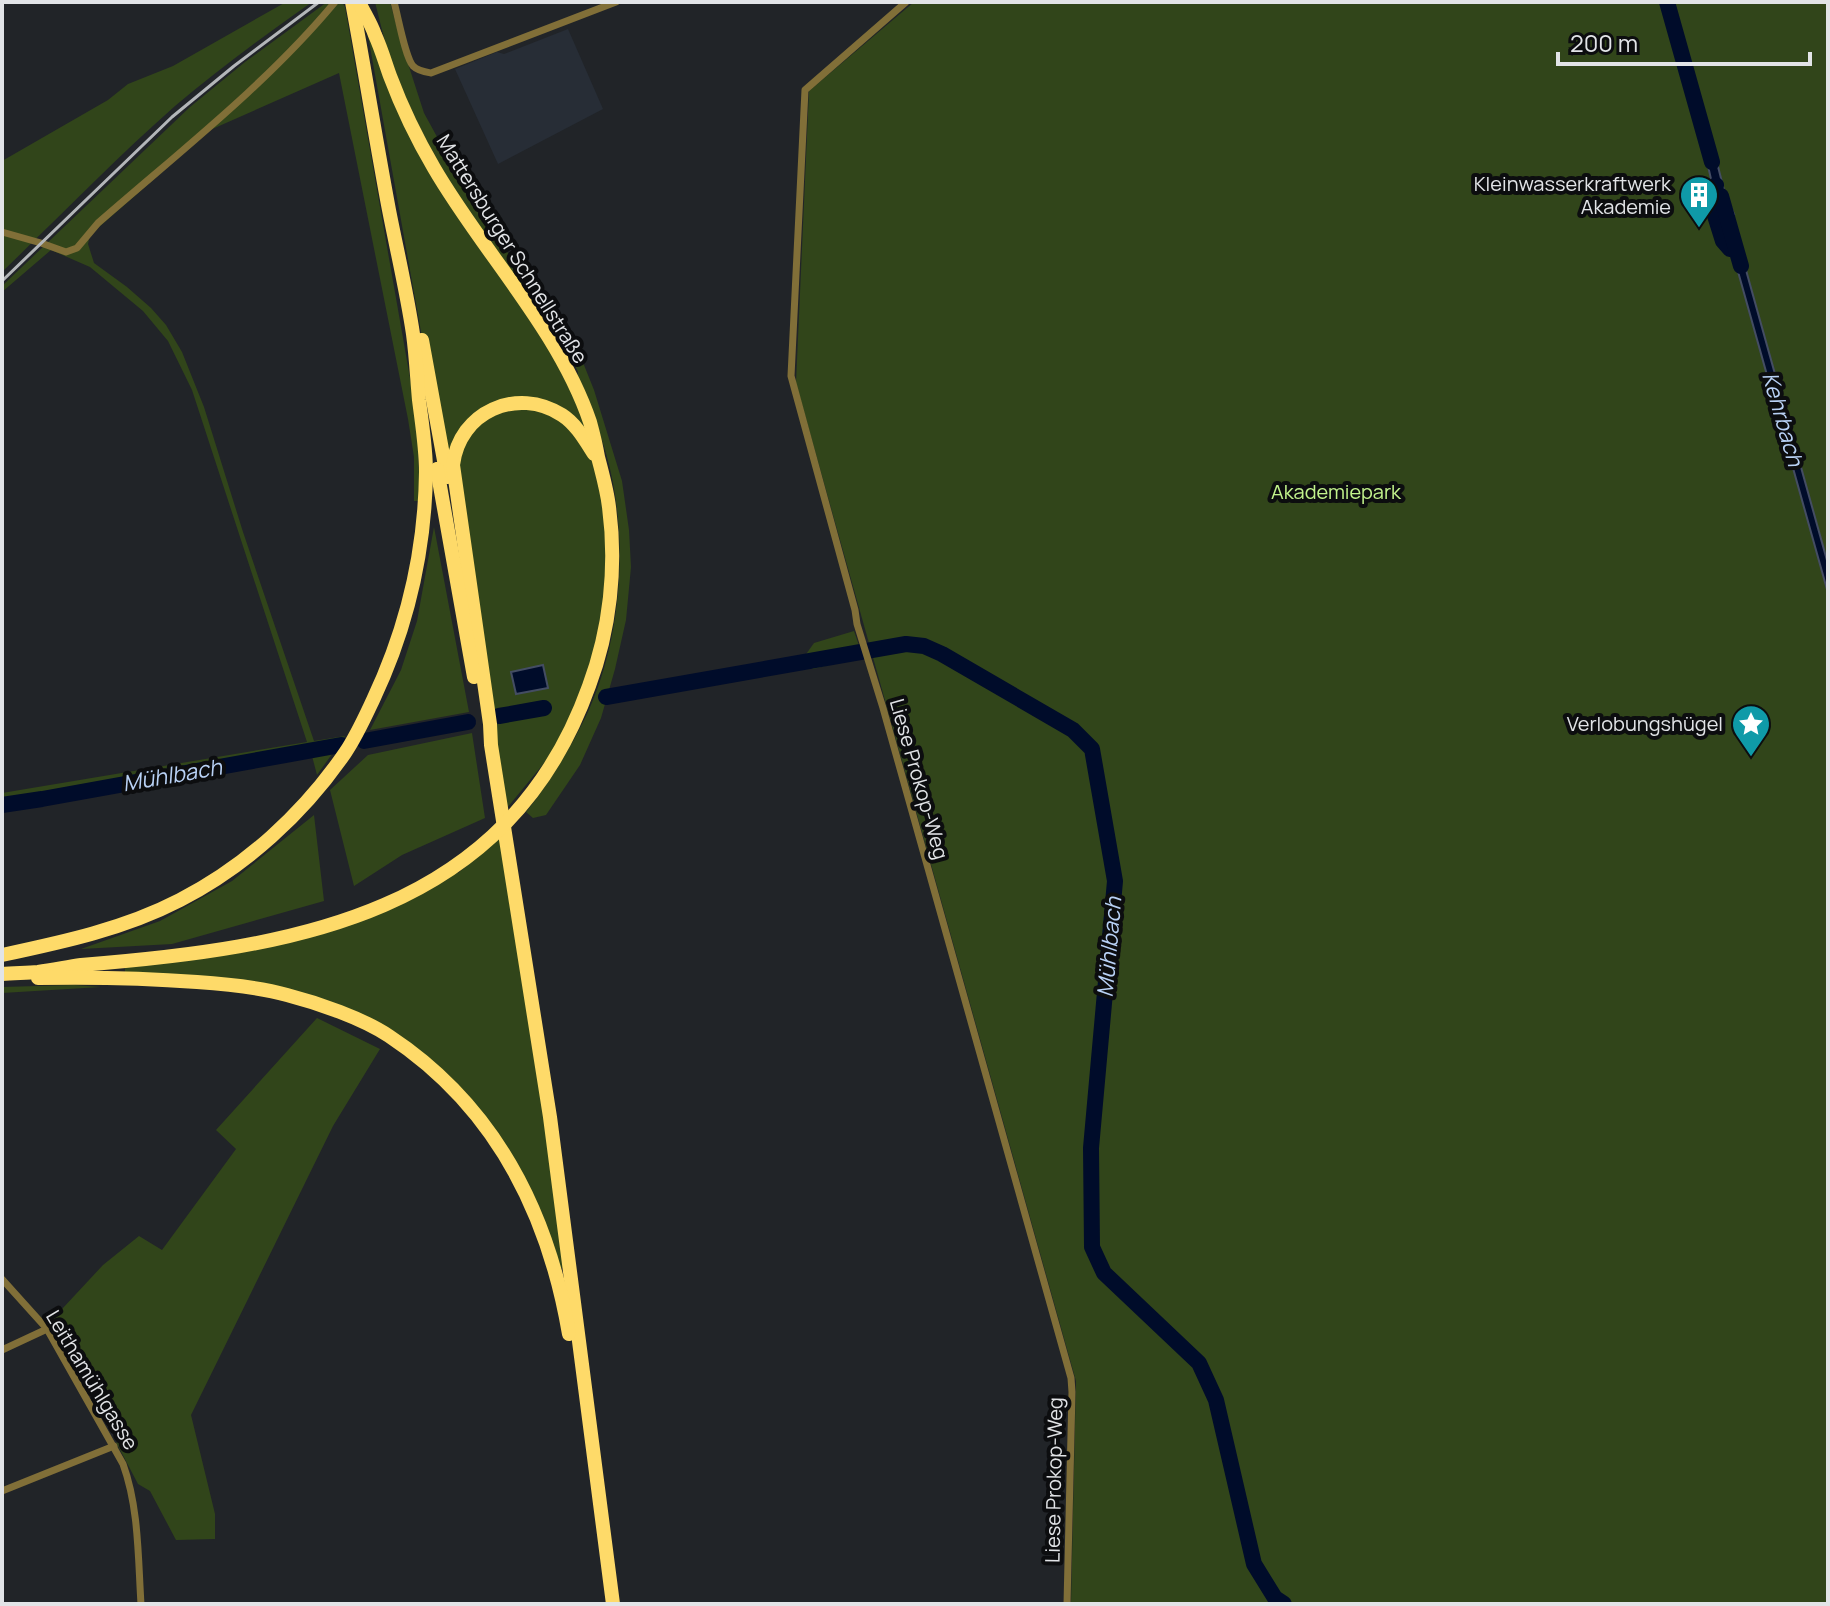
<svg xmlns="http://www.w3.org/2000/svg" width="1830" height="1606" font-family="Manrope,sans-serif">
<style>
.built{fill:#272d36}
.green{fill:#31451a}
.water{fill:#000c2a;stroke:#444d63;stroke-width:2}
.lines{fill:none;stroke-linecap:round;stroke-linejoin:round}
.river{stroke:#000c2a;stroke-width:16}
.street{stroke:#816f38;stroke-width:7}
.highway{stroke:#feda69;stroke-width:14}
.rail{stroke:#b3b6b9;stroke-width:3}
.labels{text-anchor:middle;stroke-width:8;stroke-linejoin:round;paint-order:stroke}
.poi-label{font-size:20px;fill:#e2e4e7;stroke:#0c0d0f;text-anchor:end}
.street-label{font-size:20px;fill:#e2e4e7;stroke:#0c0d0f}
.park-label{font-size:20px;fill:#c2f38c;stroke:#0c0d0f}
.water-label{font-size:22px;font-style:italic;fill:#b9d2f6;stroke:#0c0d0f}
</style>
<rect width="100%" height="100%" fill="#212428"/>
<path class="built" d="M568,29l35,80 -105,55 -43,-95 42,-17 7,2z"/>
<g class="green">
<path d="M286,2h26c-47,33 -93,67 -137,104 -60,53 -116,111 -173,166v-111l106,-61 20,-16 45,-18z"/>
<path d="M327,2h15l3,5 72,411 3,83h-6v-44l-6,-38 -69,-346 -129,57 -120,105 -2,9 6,19 33,24 24,21 15,17 16,27 22,55 39,125 71,209 31,-5 -28,39 -5,-19 -310,53v-16l305,-51 -115,-352 -24,-49 -25,-30 -53,-44 -39,-17 -49,42v-6l188,-179 55,-45z"/>
<path d="M362,2l49,124 169,270 28,106v111l-40,121 -66,80 -49,-340 -11,-25z"/>
<path d="M375,2h15l11,40 23,71 52,95 90,127 18,30 10,25 28,91 7,49 2,37 -5,53 -11,49 -14,49 -21,47 -34,50 -13,3 -7,-6c24,-30 44,-63 61,-98 35,-75 42,-177 20,-257 -7,-27 -19,-53 -30,-79l1,-6 -8,-17 -18,-23c-51,-74 -113,-152 -148,-235 -13,-30 -21,-63 -29,-95z"/>
<path d="M914,2h914v1602h-757l5,-223 -280,-998 13,-292z"/>
<path d="M434,527l35,185 -99,18 31,-60 16,-49z"/>
<path d="M854,631l9,26 -50,12 -7,-6 -2,-6 10,-14z"/>
<path d="M472,733l13,85 -83,37 -48,31 -24,-96 38,-35z"/>
<path d="M314,815l10,86 -152,43 -91,5 79,-28 72,-40z"/>
<path d="M506,833l63,433 -14,4 -65,-139 -103,-97 -101,-40 -161,-16v-16l213,-38 115,-57 5,6z"/>
<path d="M74,985l27,2 -99,6v-6z"/>
<path d="M317,1018l63,31 -47,77 -142,289 24,99v25l-39,1 -26,-49 -12,-7 -22,-42 7,3 3,-1 -21,-25 -56,-96 54,-58 36,-29 23,14 74,-101 -20,-19z"/>
</g>
<g class="water">
<path d="M1712,143l13,51 9,20 -15,4 -3,-12 -7,-1 2,-26 -8,-35z"/>
<path d="M1739,245l89,319v29l-91,-325 -3,-10 -5,-6 3,-4z"/>
<path d="M543,665l5,23 -32,6 -5,-22z"/>
</g>
<g class="lines">
<g class="river">
<path d="M1667,2l45,160"/>
<path d="M1716,185l-4,21 11,35 7,8"/>
<path d="M1721,196l20,70"/>
<path d="M606,697l300,-53 18,2 18,8 131,76 19,19 23,132 -24,267 1,99 12,26 95,90 17,37 38,164 21,34 9,6"/>
<path d="M499,716l45,-8"/>
<path d="M364,741l104,-19"/>
<path d="M2,805l40,-6 299,-54"/>
</g>
<g class="street">
<path d="M394,2c4,14 11,55 19,64 5,5 12,6 18,7l185,-71"/>
<path d="M906,2l-101,88 -14,286 64,234 2,14 26,84 188,670 1,14 -5,212"/>
<path d="M2,232l39,11 25,9 11,-4 21,-25c80,-70 169,-139 237,-221"/>
<path d="M2,1279l45,50 76,135c16,44 15,94 18,140"/>
<path d="M2,1350l45,-21"/>
<path d="M2,1491l112,-45"/>
</g>
<g class="highway">
<path d="M422,340l25,137"/>
<path d="M594,454c-9,-14 -18,-30 -32,-39 -45,-29 -103,-3 -109,50l37,259 1,21 59,372 63,487"/>
<path d="M437,469l37,208"/>
<path d="M2,955c61,-13 122,-26 178,-55 66,-34 123,-86 165,-147 11,-16 20,-36 28,-53 34,-72 52,-148 53,-228 0,-24 -4,-48 -7,-72 -2,-22 -3,-44 -6,-66 -6,-41 -16,-83 -24,-124 -13,-69 -24,-139 -37,-208"/>
<path d="M2,974c12,-1 24,-1 36,-2 15,-2 29,-5 43,-7 213,-17 426,-50 508,-279 21,-56 28,-119 20,-179 -2,-17 -7,-34 -11,-50 -2,-12 -5,-24 -8,-35 -31,-92 -108,-171 -156,-254 -17,-29 -32,-60 -44,-92 -5,-14 -9,-28 -15,-41 -4,-12 -11,-22 -16,-33"/>
<path d="M38,978c53,-1 106,0 159,4 30,2 61,5 90,13 31,8 75,23 102,41 106,70 159,175 180,298"/>
</g>
<path class="rail" d="M2,281l170,-164 62,-51 85,-64"/>
</g>
<defs>
<g id="building-pin" transform="scale(2)"><path d="M0 17L-7.5 6A9.5 9.5 0 1 1 7.5 6Z" fill="#0f9aa8" stroke="#0c0d0f"/><path d="M-4-6H4V6H1V3H-1V6H-4ZM-2.5-4.3h1.7v1.8h-1.7ZM.8-4.3h1.7v1.8H.8ZM-2.5-1h1.7V.8h-1.7ZM.8-1h1.7V.8H.8Z" fill="#fff"/></g>
<g id="sight-pin" transform="scale(2)"><path d="M0 17L-7.5 6A9.5 9.5 0 1 1 7.5 6Z" fill="#0f9aa8" stroke="#0c0d0f"/><path d="M0-6L1.8-2.2L6-1.7L2.9 1.2L3.7 5.4L0 3.3L-3.7 5.4L-2.9 1.2L-6-1.7L-1.8-2.2Z" fill="#fff"/></g>
</defs>
<g fill-rule="evenodd">
<use href="#building-pin" x="1699" y="195"/>
<use href="#sight-pin" x="1751" y="724"/>
</g>
<g class="labels">
<g class="poi-label">
<text x="1671" y="191">Kleinwasserkraftwerk<tspan x="1671" dy="23">Akademie</tspan></text>
<text x="1723" y="731">Verlobungshügel</text>
</g>
<g class="street-label">
<text transform="translate(512 249) rotate(58)" y="7">Mattersburger Schnellstraße</text>
<text transform="translate(919 779) rotate(74)" y="7">Liese Prokop-Weg</text>
<text transform="translate(92 1380) rotate(59)" y="7">Leithamühlgasse</text>
<text transform="translate(1054 1480) rotate(-89)" y="7">Liese Prokop-Weg</text>
</g>
<g class="park-label">
<text x="1336" y="499">Akademiepark</text>
</g>
<g class="water-label">
<text transform="translate(1783 419) rotate(74)" y="8">Kehrbach</text>
<text transform="translate(172 775) rotate(-10)" y="8">Mühlbach</text>
<text transform="translate(1109 947) rotate(-85)" y="8">Mühlbach</text>
</g>
</g>
<rect width="1830" height="1606" fill="none" stroke="#e2e4e7" stroke-width="8"/>
<path d="M1558 52v12h252v-12" fill="none" stroke="#e2e4e7" stroke-width="4"/>
<text x="1570" y="52" font-size="24" fill="#e2e4e7" stroke="#0c0d0f" stroke-width="6" paint-order="stroke">200 m</text>
</svg>
